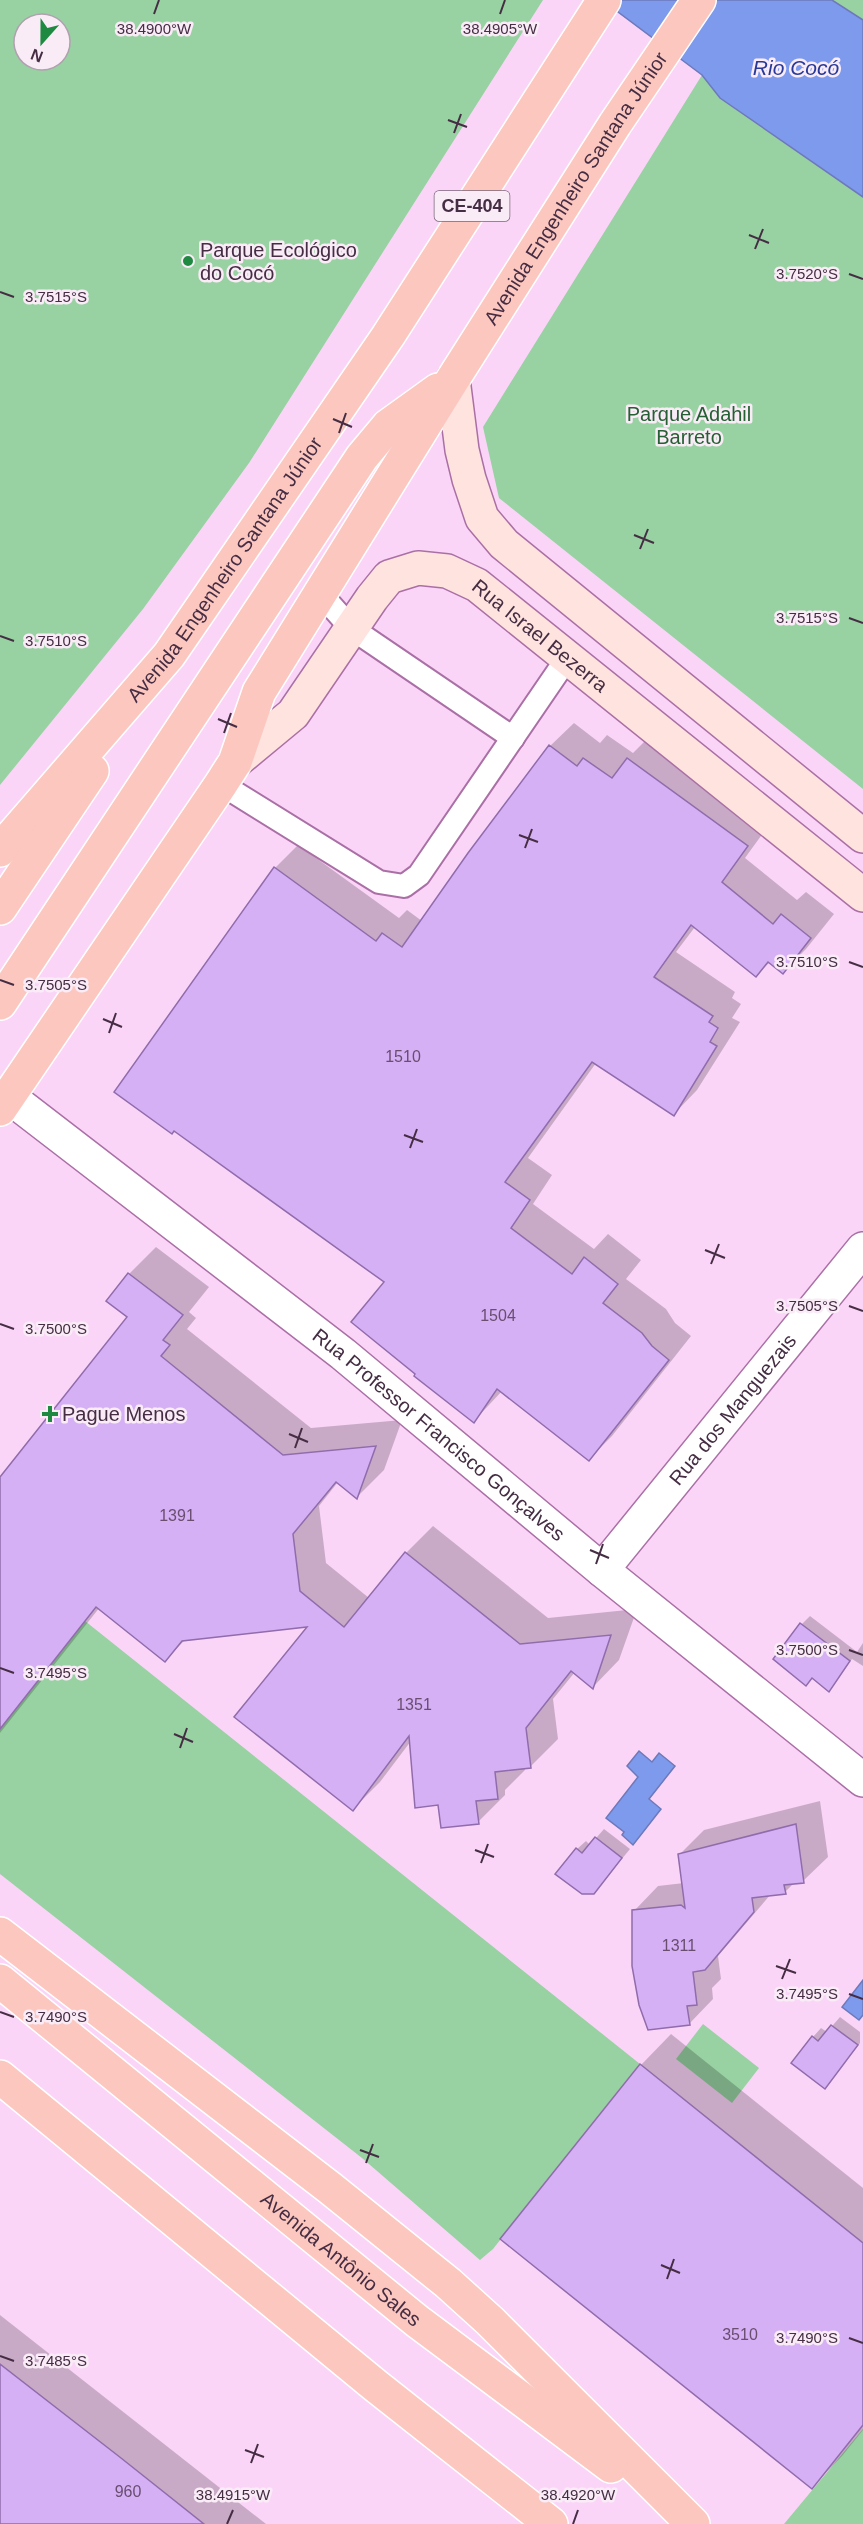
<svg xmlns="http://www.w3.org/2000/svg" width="863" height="2524" font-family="Arial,sans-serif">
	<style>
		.green { fill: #98d1a2; fill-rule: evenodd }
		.water { fill: #7e9aed; stroke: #6d79ba; stroke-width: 1.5 }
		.shadow { fill: #0003 }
		.building { fill: #d6b0f5; stroke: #906cac; stroke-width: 1.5 }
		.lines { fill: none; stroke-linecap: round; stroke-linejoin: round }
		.lane-casing { stroke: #aa70a6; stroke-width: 26 }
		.street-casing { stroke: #aa70a6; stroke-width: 36 }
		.secondary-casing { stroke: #aa70a6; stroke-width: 36 }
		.primary-casing { stroke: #fff; stroke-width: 36 }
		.lane { stroke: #fff; stroke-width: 22 }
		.street { stroke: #fff; stroke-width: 33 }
		.secondary { stroke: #fee3df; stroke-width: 33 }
		.primary { stroke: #fcc7bf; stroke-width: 33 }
		.ticks { fill: none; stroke: #452d43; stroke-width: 2 }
		.poi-dot { fill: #1e8a41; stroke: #f9ecf7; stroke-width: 2 }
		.labels { text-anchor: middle; stroke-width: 5; stroke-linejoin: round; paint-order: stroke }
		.number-label { font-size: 16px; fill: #694e70 }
		.shield { fill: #f9ecf7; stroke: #7b6679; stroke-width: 1.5 }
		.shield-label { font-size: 18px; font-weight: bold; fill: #452d43 }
		.street-label { font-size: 20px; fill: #452d43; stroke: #f9ecf7 }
		.poi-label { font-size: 20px; fill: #452d43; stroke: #f9ecf7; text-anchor: start }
		.park-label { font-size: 20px; fill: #256034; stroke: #f9ecf7 }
		.water-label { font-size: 21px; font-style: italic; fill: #273a9a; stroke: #f9ecf7 }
		.ticks-label { font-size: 15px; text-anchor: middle; fill: #452d43; stroke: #f9ecf7; stroke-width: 5; stroke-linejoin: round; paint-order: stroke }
	</style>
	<rect width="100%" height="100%" fill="#fbd5f8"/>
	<!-- green -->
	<g class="green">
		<path d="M0,0H543L249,463L143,609L0,785ZM24,24H60V60H24Z"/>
		<path d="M832,0H863V20Z"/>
		<path d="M702,75L720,98L863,197V789L499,498L483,427Z"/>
		<path d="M85,1621L640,2064L493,2249L480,2260L362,2158L0,1874V1729Z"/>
		<path d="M703,2024L759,2068L732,2103L676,2059Z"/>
		<path d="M863,2429V2524H784Z"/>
	</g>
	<!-- water -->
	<g class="water">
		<path d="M602,0H832L863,20V197L720,98L702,75Z"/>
		<path d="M639,1751L652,1762L659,1753L675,1766L649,1799L661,1809L633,1845L622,1835L624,1832L606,1818L638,1777L627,1766Z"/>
		<path d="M863,1980V2015L859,2020L842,2007Z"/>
	</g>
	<!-- shadow -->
	<g class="shadow">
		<path d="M574,723L600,743L607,735L633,753L651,735L771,822L745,858L797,900L806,892L834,914L806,949L783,972L770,962L756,975L695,927L676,952L735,992L732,998L741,1004L732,1018L740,1022L697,1090L674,1114L596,1063L528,1158L552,1175L533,1204L594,1249L608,1234L641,1260L626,1279L666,1309L675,1323L691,1336L612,1436L589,1459L502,1391L474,1421L386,1281L275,868L298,845L399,918L407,910L422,921L550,746Z"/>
		<path d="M156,1247L209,1287L189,1312L196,1318L187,1329L311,1428L402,1420L384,1470L357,1497L338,1482L319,1506L326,1563L369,1598L406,1553L433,1526L548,1618L637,1609L619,1660L593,1687L575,1672L553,1699L558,1739L531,1766L524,1767L525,1770L505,1790V1795L478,1822L439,1804L411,1741L380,1782L353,1809L311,1625L186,1639L165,1660L100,1607L0,1733V1479L129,1316V1274Z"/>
		<path d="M810,1616L857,1652L863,1643V1666L852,1659L829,1690L802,1624Z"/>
		<path d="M820,1801L828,1857L803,1881L795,1882L785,1892L771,1894L718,1956L721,1979L712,1988L713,1999L689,2024L634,1911L658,1886L684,1883L680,1854L704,1830Z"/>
		<path d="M604,1829L630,1849L594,1893L577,1849L586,1841L590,1845Z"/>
		<path d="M840,2017L860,2032V2043L825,2087L813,2037L821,2028L827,2032Z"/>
		<path d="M671,2034L863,2188V2430L842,2456L812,2487L641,2065Z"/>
		<path d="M0,2315L266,2524H0Z"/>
	</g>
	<!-- building -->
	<g class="building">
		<path d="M549,745L577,766L583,758L612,778L627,758L748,846L722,882L773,924L781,914L811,938L783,974L768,962L756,977L691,925L654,977L713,1016L709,1022L718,1028L710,1042L717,1046L674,1116L592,1062L505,1182L530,1200L511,1228L572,1274L584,1257L618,1284L603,1303L642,1333L652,1346L669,1360L589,1461L497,1389L474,1423L414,1376L415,1374L351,1322L384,1282L174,1131L172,1134L114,1092L274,867L376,941L382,933L402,947L468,853Z"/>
		<path d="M128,1273L183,1315L163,1340L170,1345L161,1356L283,1455L376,1446L357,1499L336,1482L293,1534L300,1591L344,1627L405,1552L520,1644L611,1635L593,1689L571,1671L526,1728L531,1768L495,1772L498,1799L476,1801L479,1824L441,1828L438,1805L415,1808L409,1736L353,1811L234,1717L307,1627L182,1641L165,1662L96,1607L0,1729V1477L127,1317L106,1301Z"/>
		<path d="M800,1623L850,1661L829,1692L812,1678L806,1686L773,1659Z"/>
		<path d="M796,1824L804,1883L784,1885L786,1894L752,1898L754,1912L705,1970L693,1972L697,2005L687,2006L690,2025L648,2030L639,2005L632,1966V1910L681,1905L685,1908L678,1854Z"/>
		<path d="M595,1837L622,1858L594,1894H582L555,1874L576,1848L582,1853Z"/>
		<path d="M831,2025L858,2045L825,2089L791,2063L812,2036L818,2041Z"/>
		<path d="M640,2064L863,2243V2425L812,2489L500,2239Z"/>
		<path d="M0,2364L121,2458L204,2524H0Z"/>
	</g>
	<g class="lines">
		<!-- lane casing -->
		<g class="lane-casing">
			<g id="lane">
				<path d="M320,593L351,628L513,738"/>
				<path d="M221,784L379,882L404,886L419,875L568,657"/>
			</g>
		</g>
		<!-- street casing -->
		<g class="street-casing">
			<g id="street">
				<path id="s1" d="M8,1096L343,1354L602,1570L863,1780"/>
				<path id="s2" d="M602,1570L863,1249"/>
			</g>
		</g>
		<!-- secondary casing -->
		<g class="secondary-casing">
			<g id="secondary">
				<path d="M453,379L462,450L469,479L482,518L504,544L863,836"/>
				<path id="s3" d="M235,762L293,714L372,598L389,577L418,568L447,571L477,585L863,895"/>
			</g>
		</g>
		<!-- primary casing -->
		<g class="primary-casing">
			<g id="primary">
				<path id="s4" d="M0,850L169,655L388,336L604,0"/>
				<path d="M0,908L92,771"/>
				<path d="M0,1003L362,457L388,426L438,390"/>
				<path id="s5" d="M0,1109L221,784L235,762L259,692L453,379L615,124L699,0"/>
				<path d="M0,1934L330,2188L448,2283L490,2321L693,2524"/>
				<path id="s6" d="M0,1981L417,2321L611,2466"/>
				<path d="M0,2077L376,2386L551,2524"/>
			</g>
		</g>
		<!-- lane -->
		<use href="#lane" class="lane"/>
		<!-- street -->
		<use href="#street" class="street"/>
		<!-- secondary -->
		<use href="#secondary" class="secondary"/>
		<!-- primary -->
		<use href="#primary" class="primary"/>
	</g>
	<!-- ticks -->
	<path class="ticks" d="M154,14L159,0M500,14L505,0M448,120L467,127M454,133L461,114M749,235L769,243M755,249L763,229M849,274L863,279M0,292L14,297M333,419L352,427M339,433L346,413M634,535L654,543M640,549L648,529M849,618L863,623M0,636L14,641M218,719L237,727M224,733L231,713M519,835L538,842M525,848L532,829M849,962L863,967M0,980L14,985M103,1019L122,1027M109,1033L116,1013M404,1135L423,1142M410,1148L417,1129M705,1250L725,1258M711,1264L719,1244M849,1306L863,1311M0,1324L14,1329M289,1434L308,1442M295,1448L302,1428M590,1550L609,1558M596,1564L603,1544M849,1650L863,1655M0,1668L14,1673M174,1734L193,1742M180,1748L187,1728M475,1850L494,1857M481,1863L488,1844M776,1966L796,1973M782,1979L790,1959M849,1994L863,1999M0,2012L14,2017M360,2150L379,2157M366,2163L373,2144M661,2265L680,2273M667,2279L674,2259M849,2338L863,2343M0,2356L14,2361M245,2450L264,2457M251,2463L258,2444M227,2524L233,2510M573,2524L578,2510"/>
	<!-- markers -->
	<g class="poi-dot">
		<circle cx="188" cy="261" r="6"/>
		<path d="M47 1405h6v6h6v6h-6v6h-6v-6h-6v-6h6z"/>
	</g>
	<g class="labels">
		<!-- number labels -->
		<g class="number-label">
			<text x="403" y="1062">1510</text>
			<text x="498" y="1321">1504</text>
			<text x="177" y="1521">1391</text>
			<text x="414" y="1710">1351</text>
			<text x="679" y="1951">1311</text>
			<text x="740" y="2340">3510</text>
			<text x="128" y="2497">960</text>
		</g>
		<!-- shield labels -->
		<rect class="shield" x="434.5" y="191" width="75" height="30" rx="4.5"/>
		<g class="shield-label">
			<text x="472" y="212">CE-404</text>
		</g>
		<!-- street labels -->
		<g class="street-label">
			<text dy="7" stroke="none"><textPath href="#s5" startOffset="1088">Avenida Engenheiro Santana Júnior</textPath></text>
			<text dy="7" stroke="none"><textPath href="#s4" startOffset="360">Avenida Engenheiro Santana Júnior</textPath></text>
			<text dy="7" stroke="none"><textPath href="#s3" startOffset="416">Rua Israel Bezerra</textPath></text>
			<text dy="7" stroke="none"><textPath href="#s2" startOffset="207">Rua dos Manguezais</textPath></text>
			<text dy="7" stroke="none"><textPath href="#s1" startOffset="548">Rua Professor Francisco Gonçalves</textPath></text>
			<text dy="7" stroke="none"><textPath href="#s6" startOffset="440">Avenida Antônio Sales</textPath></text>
		</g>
		<!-- poi labels -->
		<g class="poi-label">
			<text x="200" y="257">Parque Ecológico<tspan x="200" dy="23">do Cocó</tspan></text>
			<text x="62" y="1421">Pague Menos</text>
		</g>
		<!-- park labels -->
		<g class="park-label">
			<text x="689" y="421">Parque Adahil<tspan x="689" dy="23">Barreto</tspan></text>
		</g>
		<!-- water labels -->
		<g class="water-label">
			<text x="796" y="75">Rio Cocó</text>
		</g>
	</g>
	<g class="ticks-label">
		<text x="500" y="34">38.4905°W</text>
		<text x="154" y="34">38.4900°W</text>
		<text x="807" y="279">3.7520°S</text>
		<text x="56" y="302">3.7515°S</text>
		<text x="807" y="623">3.7515°S</text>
		<text x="56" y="646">3.7510°S</text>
		<text x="807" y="967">3.7510°S</text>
		<text x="56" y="990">3.7505°S</text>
		<text x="807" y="1311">3.7505°S</text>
		<text x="56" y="1334">3.7500°S</text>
		<text x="807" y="1655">3.7500°S</text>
		<text x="56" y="1678">3.7495°S</text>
		<text x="807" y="1999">3.7495°S</text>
		<text x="56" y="2022">3.7490°S</text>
		<text x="807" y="2343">3.7490°S</text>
		<text x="56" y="2366">3.7485°S</text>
		<text x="233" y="2500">38.4915°W</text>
		<text x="578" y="2500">38.4920°W</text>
	</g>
	<!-- north arrow -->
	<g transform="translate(42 42) rotate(201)"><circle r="28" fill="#f9ecf7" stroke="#b1a0af" stroke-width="1.5"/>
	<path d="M0-4.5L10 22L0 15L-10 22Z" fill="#1e8a41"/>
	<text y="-9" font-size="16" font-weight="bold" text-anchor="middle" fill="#452d43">N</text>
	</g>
</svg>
